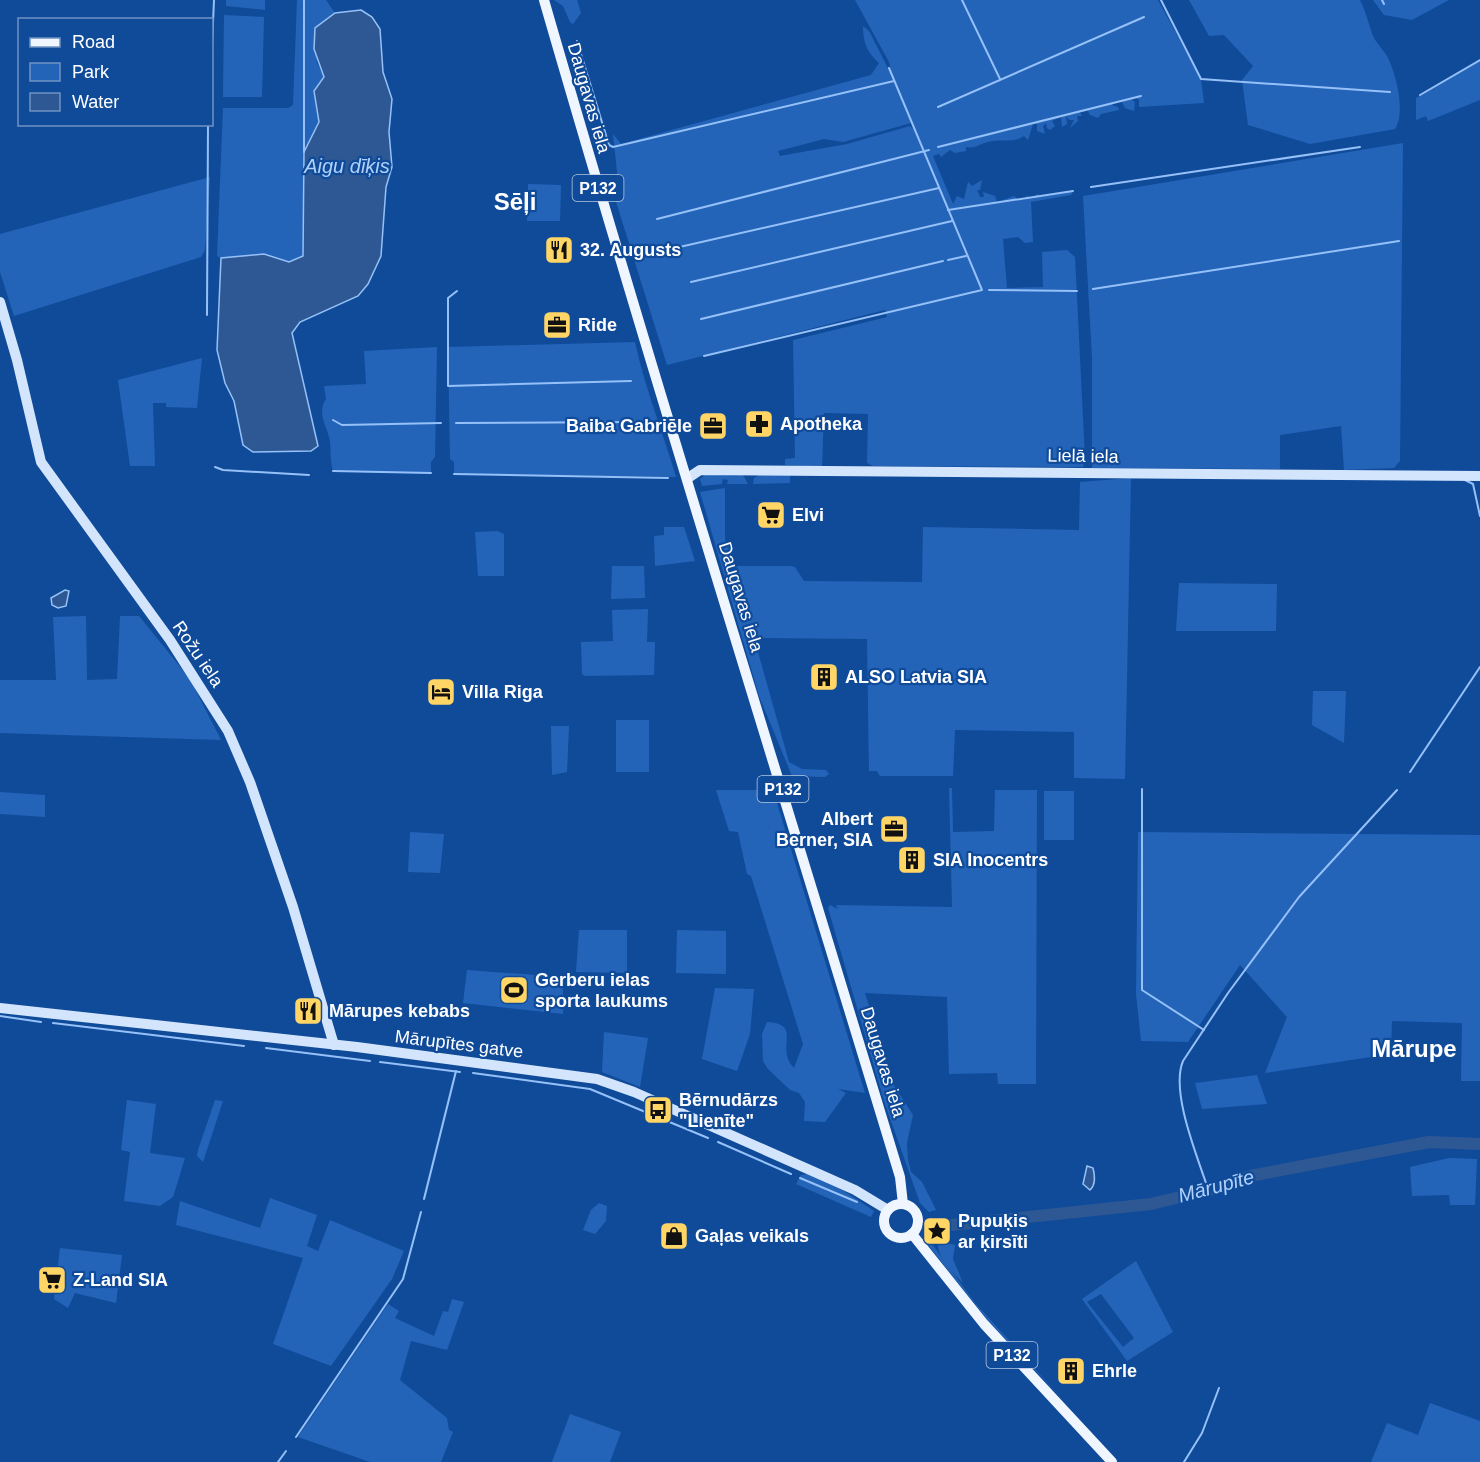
<svg xmlns="http://www.w3.org/2000/svg" width="1480" height="1462" font-family="Arial,sans-serif">
	<style>
		.green { fill: #2364b9; fill-rule: evenodd }
		.water { fill: #2e5893; stroke: #95c1f8; stroke-width: 1.5 }
		.lines { fill: none; stroke-linecap: round; stroke-linejoin: round }
		.stream { stroke: #95c1f8; stroke-width: 2 }
		.river { stroke: #2e5893; stroke-width: 12 }
		.secondary { stroke: #d3e5fd; stroke-width: 10 }
		.primary { stroke: #f0f6ff; stroke-width: 10 }
		.labels { text-anchor: middle; stroke-width: 4.5; stroke-linejoin: round; paint-order: stroke }
		.shield { fill: #104b9a; stroke: #b7c9e1; stroke-width: 1.5 }
		.shield-label { font-size: 16px; font-weight: bold; fill: #fff }
		.street-label { font-size: 18px; fill: #fff; stroke: #104b9a }
		.poi-label { font-size: 18px; font-weight: bold; fill: #fff; stroke: #104b9a; text-anchor: start }
		.water-label { font-size: 20px; font-style: italic; fill: #afd1fb; stroke: #104b9a }
		.district-label { font-size: 24px; font-weight: bold; fill: #fff; stroke: #104b9a }
	</style>
	<rect width="100%" height="100%" fill="#104b9a"/>
	<!-- green -->
	<g class="green">
		<path d="M226,0H265V10L226,6Z"/>
		<path d="M297,0H326L335,13L315,28L317,63L324,77L314,92L319,123L304,152L303,256L289,262L264,254L221,258L217,256L223,108H288L293,105Z"/>
		<path d="M554,0H577L581,13L573,24L570,22L563,6Z"/>
		<path d="M855,0H1158L1201,79L1204,103L1139,107V100L1136,98L1132,100L1135,102L1134,111L1125,108L1122,102H1116L1112,105L1118,107L1119,110L1101,114L1098,118L1090,115L1088,111L1080,112L1082,116H1077L1078,121L1070,128L1074,120H1069L1066,116L1067,124L1062,127L1061,117L1052,121L1055,126L1050,130L1047,128L1046,123L1043,126L1045,134L1037,131V124H1033L1028,140L1024,136C1013,144 1001,138 988,142C979,144 975,149 966,147V151L955,153L950,150L941,157L939,154L933,156L953,204L957,196L964,199L968,182L972,186L982,180L980,190H977L980,197H984L983,192L995,196L997,202L1014,196L1018,200L1026,199L1027,195L1030,198L1038,194L1040,197L1073,191L1071,195L1031,202L1033,242L1025,243L1018,237L1003,239L1007,288L1043,287L1042,252L1067,250L1075,257L1085,459L1083,467L873,466L867,463L868,414L824,413L822,467L785,465V459L795,458L793,340L887,317L885,310L667,365L613,192L619,191L613,134L621,144L871,75L879,63C867,52 863,43 863,26L869,31L892,76L889,62ZM911,123L913,129L910,126L847,144L780,156L778,151L824,139L843,142Z"/>
		<path d="M1189,0H1360C1366,12 1369,25 1373,36C1376,43 1383,49 1387,56C1396,73 1406,112 1395,129L1310,144L1248,125L1242,80L1253,66L1224,35L1209,36Z"/>
		<path d="M1373,0H1449L1412,20L1384,15Z"/>
		<path d="M224,15L264,17L262,97H223Z"/>
		<path d="M1480,60V100L1428,121L1426,116L1416,120V98Z"/>
		<path d="M1403,143L1400,461L1394,468L1344,470L1341,426L1280,435V469L1092,468V358L1083,196Z"/>
		<path d="M210,177L205,250L201,257L14,316L0,272V234Z"/>
		<path d="M528,184L561,185L560,221H527Z"/>
		<path d="M635,342C645,389 663,432 676,477L454,474V462L450,459L448,347Z"/>
		<path d="M437,347L435,457L431,462V473L333,471C330,461 331,452 330,442C328,427 316,414 326,399L324,386L366,384L364,351Z"/>
		<path d="M202,358L197,408L166,407V403H153L155,466H130L118,380Z"/>
		<path d="M705,475H743L748,484H727L728,480L723,479L722,484L702,486L700,479Z"/>
		<path d="M759,475H790V483L753,484L754,478Z"/>
		<path d="M1131,478L1125,779L1074,778V732L955,730L953,776H880L877,771H869L867,639L754,638L789,762L802,769L826,770L829,774L825,777L792,776L759,696L700,492L725,488V541L729,545V566H790L795,567L804,581L922,582L923,527L1079,530L1080,482Z"/>
		<path d="M664,527H684L695,561L655,566L654,536L664,535Z"/>
		<path d="M497,531L504,534V576H478L475,532Z"/>
		<path d="M612,566H644L645,598L611,599Z"/>
		<path d="M1179,583L1277,584L1276,631H1176Z"/>
		<path d="M648,609L647,642H655L654,675L585,676L582,674L581,642L613,641L612,610Z"/>
		<path d="M86,616L87,680L117,679L120,616H139L190,679L221,740L0,733V680H56L53,617Z"/>
		<path d="M1313,691H1346L1344,743L1312,725Z"/>
		<rect x="616" y="720" width="33" height="52"/>
		<path d="M551,726H569L567,772L552,775Z"/>
		<path d="M949,788H952L953,832L994,831L995,790H1037L1036,1084H998L997,1073L949,1074L947,997L865,993L893,1084L913,1115L907,1143L908,1160L911,1172L922,1182L936,1210L929,1212L920,1203L885,1104L828,908L830,905L838,909L836,905L952,907Z"/>
		<path d="M716,790H773L865,1093L838,1089L846,1093L825,1122L804,1121L805,1102L799,1093L790,1090L768,1069L763,1061L762,1034L767,1022C804,1024 774,1048 794,1068L803,1044L751,876L747,874L738,832L729,831Z"/>
		<rect x="1044" y="791" width="30" height="49"/>
		<path d="M0,792L45,795V817L0,814Z"/>
		<path d="M410,832L444,834L440,873L408,872Z"/>
		<path d="M1138,832L1480,835V1081H1461L1462,1023L1392,1021L1391,1054L1265,1073L1287,1017L1240,965L1188,1042L1141,1041L1136,994Z"/>
		<path d="M579,930H627V973L576,972Z"/>
		<path d="M677,930L726,931V974L676,973Z"/>
		<path d="M467,970L563,977V1014L463,1003Z"/>
		<path d="M715,988L754,989L750,1034L737,1071L702,1059Z"/>
		<path d="M604,1032L648,1038L640,1087L602,1072Z"/>
		<path d="M1257,1075L1267,1104L1202,1109L1195,1083Z"/>
		<path d="M127,1100L156,1104L150,1153L185,1158L173,1197L160,1206L124,1201L130,1152L121,1150Z"/>
		<path d="M215,1100L223,1101L203,1162L197,1156L198,1150Z"/>
		<path d="M1449,1158L1477,1159L1475,1205H1450L1449,1195L1412,1196L1410,1167Z"/>
		<path d="M807,1174L841,1189L874,1211L871,1217L796,1184L801,1175Z"/>
		<path d="M270,1198L317,1215L307,1246L318,1251L330,1220L404,1251L392,1279L331,1366L273,1344L303,1258L176,1225L180,1201L260,1228Z"/>
		<path d="M599,1203L607,1206L606,1221L595,1234L583,1230L591,1210Z"/>
		<path d="M941,1235L943,1242L955,1245L953,1259L963,1283C952,1272 930,1251 941,1235Z"/>
		<path d="M924,1240H929L975,1303L1065,1402L987,1319Z"/>
		<path d="M60,1248L122,1255L116,1303L75,1293L68,1308L54,1299Z"/>
		<path d="M1136,1261L1173,1332L1127,1361L1082,1299ZM1101,1294L1134,1338L1123,1347L1087,1302Z"/>
		<path d="M452,1299L464,1302L447,1350L411,1341L400,1380L447,1418L449,1430L453,1432L441,1462H370L298,1437L388,1304L399,1311L395,1318L434,1336L443,1311L448,1312Z"/>
		<path d="M1430,1403L1480,1421V1462H1371L1387,1423L1418,1435Z"/>
		<path d="M570,1414L621,1432L610,1462H552Z"/>
	</g>
	<!-- water -->
	<g class="water">
		<path d="M361,10L372,17L380,29L383,72L392,99L389,132L392,167L386,187L381,256L368,284L358,296L300,322L292,333L318,446L311,451L253,452L243,445L234,401L225,383L217,350L221,258L264,254L289,262L303,256L304,152L319,122L314,91L324,77L314,49L315,28L335,13Z"/>
		<path d="M65,590L69,591L66,606L58,608L52,605L51,598Z"/>
		<path d="M1087,1166L1093,1168C1095,1176 1096,1185 1090,1190L1083,1184Z"/>
	</g>
	<g class="lines">
		<!-- stream -->
		<g class="stream">
			<path d="M962,0L1000,79"/>
			<path d="M1161,0L1201,79L1390,92"/>
			<path d="M1382,0L1384,4"/>
			<path d="M577,41L609,145L613,147L894,81"/>
			<path d="M212,46L214,0"/>
			<path d="M1420,95L1480,60"/>
			<path d="M938,107L1144,17"/>
			<path d="M938,147L1141,96"/>
			<path d="M304,152V0"/>
			<path d="M1091,187L1360,147"/>
			<path d="M948,210L1073,191"/>
			<path d="M657,219L929,150"/>
			<path d="M662,251L939,188"/>
			<path d="M948,260L966,256"/>
			<path d="M691,282L952,221"/>
			<path d="M1093,289L1399,241"/>
			<path d="M989,290L1077,291"/>
			<path d="M457,291L448,298V386L631,381"/>
			<path d="M207,315L208,124"/>
			<path d="M701,319L943,261"/>
			<path d="M704,356L982,290L889,68"/>
			<path d="M333,420L342,425L441,423"/>
			<path d="M456,423L641,422"/>
			<path d="M215,467L223,470L309,475"/>
			<path d="M333,471L431,473"/>
			<path d="M454,474L668,478"/>
			<path d="M1465,480L1473,484L1480,516"/>
			<path d="M1410,772L1480,667"/>
			<path d="M1142,789V990L1204,1030"/>
			<path d="M0,1016L41,1022"/>
			<path d="M53,1023L244,1046"/>
			<path d="M266,1048L370,1061"/>
			<path d="M380,1062L460,1072"/>
			<path d="M473,1073L590,1089L708,1138"/>
			<path d="M718,1142L791,1174"/>
			<path d="M800,1178L857,1202"/>
			<path d="M1208,1189C1198,1158 1170,1092 1183,1061L1228,993L1299,897L1397,790"/>
			<path d="M424,1199L456,1071"/>
			<path d="M296,1437L403,1279L421,1212"/>
			<path d="M278,1462L286,1451"/>
			<path d="M1184,1462L1202,1433L1219,1388"/>
		</g>
		<!-- river -->
		<path class="river" d="M951,1225L1151,1204L1218,1188L1250,1176L1429,1142L1480,1144"/>
		<!-- secondary -->
		<g class="secondary">
			<path d="M0,302L17,360L41,462L170,640L228,731L250,782L293,907L334,1045"/>
			<path d="M688,478L700,470L1480,476"/>
			<path d="M0,1008L357,1047L597,1079L634,1092L855,1190L888,1210"/>
		</g>
		<!-- primary -->
		<g class="primary">
			<path d="M544,0C658,394 781,785 900,1177L903,1204"/>
			<circle cx="901" cy="1221" r="17"/>
			<path d="M912,1234L984,1324L1112,1462"/>
		</g>
	</g>
	<!-- icons -->
	<defs>
		<g id="restaurant-square" transform="scale(1.5)"><rect x="-9" y="-9" width="18" height="18" rx="4" fill="#ffd566" stroke="#104b9a"/><path d="M-5-6h1v4h1v-4h1v4h1v-4h1v5L-1.5 .5V6h-2V.5L-5-1ZM5-6V6H3V1.5H1.5Q1.5-4 5-6Z" fill="#111"/></g>
		<g id="office-square" transform="scale(1.5)"><rect x="-9" y="-9" width="18" height="18" rx="4" fill="#ffd566" stroke="#104b9a"/><path d="M-6-3h4V-5.5h4V-3h4V5H-6ZM-1-4.5V-3h2v-1.5ZM-6 0V1H6V0Z" fill="#111"/></g>
		<g id="pharmacy-square" transform="scale(1.5)"><rect x="-9" y="-9" width="18" height="18" rx="4" fill="#ffd566" stroke="#104b9a"/><path d="M-2-6h4v4h4v4h-4v4h-4v-4h-4v-4h4Z" fill="#111"/></g>
		<g id="supermarket-square" transform="scale(1.5)"><rect x="-9" y="-9" width="18" height="18" rx="4" fill="#ffd566" stroke="#104b9a"/><path d="M-6-5.5h2.5l.6 2H6L4.5 2H-2.5L-4.4-4H-6ZM-1.5 3.2a1.3 1.3 0 1 0 .1 0ZM3 3.2a1.3 1.3 0 1 0 .1 0Z" fill="#111"/></g>
		<g id="building-square" transform="scale(1.5)"><rect x="-9" y="-9" width="18" height="18" rx="4" fill="#ffd566" stroke="#104b9a"/><path d="M-4-6H4V6H1V3H-1V6H-4ZM-2.5-4.3h1.7v1.8h-1.7ZM.8-4.3h1.7v1.8H.8ZM-2.5-1h1.7V.8h-1.7ZM.8-1h1.7V.8H.8Z" fill="#111"/></g>
		<g id="hotel-square" transform="scale(1.5)"><rect x="-9" y="-9" width="18" height="18" rx="4" fill="#ffd566" stroke="#104b9a"/><path d="M-6-4.5h1.5V1H6V5H4.5V3h-9V5H-6ZM-4 0a1.8 1.8 0 1 1 3.6 0ZM.5 0V-2.5h3Q6-2.5 6 0Z" fill="#111"/></g>
		<g id="stadium-square" transform="scale(1.5)"><rect x="-9" y="-9" width="18" height="18" rx="4" fill="#ffd566" stroke="#104b9a"/><path d="M0-5a6.5 5 0 1 0 0 10a6.5 5 0 1 0 0-10ZM-3.5-1.8h7v3.6h-7Z" fill="#111"/></g>
		<g id="bus-square" transform="scale(1.5)"><rect x="-9" y="-9" width="18" height="18" rx="4" fill="#ffd566" stroke="#104b9a"/><path d="M-5-6H5V4H4V6H2V4H-2V6H-4V4H-5ZM-3.5-4V0h7V-4ZM-3.5 1.2v1.5H-2V1.2ZM2 1.2v1.5H3.5V1.2Z" fill="#111"/></g>
		<g id="sight-square" transform="scale(1.5)"><rect x="-9" y="-9" width="18" height="18" rx="4" fill="#ffd566" stroke="#104b9a"/><path d="M0-6L1.8-2.2L6-1.7L2.9 1.2L3.7 5.4L0 3.3L-3.7 5.4L-2.9 1.2L-6-1.7L-1.8-2.2Z" fill="#111"/></g>
		<g id="shop-square" transform="scale(1.5)"><rect x="-9" y="-9" width="18" height="18" rx="4" fill="#ffd566" stroke="#104b9a"/><path d="M-5-2.5h2.3a2.7 3.5 0 0 1 5.4 0H5L5.5 6h-11ZM-1.5-2.5h3a1.5 2.3 0 0 0-3 0Z" fill="#111"/></g>
	</defs>
	<g fill-rule="evenodd">
		<use href="#restaurant-square" x="559" y="250"/>
		<use href="#office-square" x="557" y="325"/>
		<use href="#pharmacy-square" x="759" y="424"/>
		<use href="#office-square" x="713" y="426"/>
		<use href="#supermarket-square" x="771" y="515"/>
		<use href="#building-square" x="824" y="677"/>
		<use href="#hotel-square" x="441" y="692"/>
		<use href="#office-square" x="894" y="829"/>
		<use href="#building-square" x="912" y="860"/>
		<use href="#stadium-square" x="514" y="990"/>
		<use href="#restaurant-square" x="308" y="1011"/>
		<use href="#bus-square" x="658" y="1110"/>
		<use href="#sight-square" x="937" y="1231"/>
		<use href="#shop-square" x="674" y="1236"/>
		<use href="#supermarket-square" x="52" y="1280"/>
		<use href="#building-square" x="1071" y="1371"/>
	</g>
	<g class="labels">
		<!-- shield labels -->
		<g class="shield">
			<rect x="572.5" y="175" width="51" height="26" rx="4.5"/>
			<rect x="757.5" y="776" width="51" height="26" rx="4.5"/>
			<rect x="986.5" y="1342" width="51" height="26" rx="4.5"/>
		</g>
		<g class="shield-label">
			<text x="598" y="194">P132</text>
			<text x="783" y="795">P132</text>
			<text x="1012" y="1361">P132</text>
		</g>
		<!-- street labels -->
		<g class="street-label">
			<text transform="translate(589 98) rotate(74)" y="6">Daugavas iela</text>
			<text transform="translate(1083 456) rotate(1)" y="6">Lielā iela</text>
			<text transform="translate(741 597) rotate(73)" y="6">Daugavas iela</text>
			<text transform="translate(198 654) rotate(56)" y="6">Rožu iela</text>
			<text transform="translate(459 1044) rotate(7)" y="6">Mārupītes gatve</text>
			<text transform="translate(883 1062) rotate(73)" y="6">Daugavas iela</text>
		</g>
		<!-- poi labels -->
		<g class="poi-label">
			<text x="580" y="256">32. Augusts</text>
			<text x="578" y="331">Ride</text>
			<text x="780" y="430">Apotheka</text>
			<text x="692" y="432" text-anchor="end">Baiba Gabriēle</text>
			<text x="792" y="521">Elvi</text>
			<text x="845" y="683">ALSO Latvia SIA</text>
			<text x="462" y="698">Villa Riga</text>
			<text x="873" y="825" text-anchor="end">Albert<tspan x="873" dy="21">Berner, SIA</tspan></text>
			<text x="933" y="866">SIA Inocentrs</text>
			<text x="535" y="986">Gerberu ielas<tspan x="535" dy="21">sporta laukums</tspan></text>
			<text x="329" y="1017">Mārupes kebabs</text>
			<text x="679" y="1106">Bērnudārzs<tspan x="679" dy="21">"Lienīte"</tspan></text>
			<text x="958" y="1227">Pupuķis<tspan x="958" dy="21">ar ķirsīti</tspan></text>
			<text x="695" y="1242">Gaļas veikals</text>
			<text x="73" y="1286">Z-Land SIA</text>
			<text x="1092" y="1377">Ehrle</text>
		</g>
		<!-- water labels -->
		<g class="water-label">
			<text x="347" y="173">Aigu dīķis</text>
			<text transform="translate(1216 1186) rotate(-15)" y="7">Mārupīte</text>
		</g>
		<!-- district labels -->
		<g class="district-label">
			<text x="515" y="210">Sēļi</text>
			<text x="1414" y="1057">Mārupe</text>
		</g>
	</g>
	<!-- legend -->
	<rect x="18" y="18" width="195" height="108" fill="#104b9a" stroke="#7093c2" stroke-width="1.5"/>
	<rect x="30" y="38" width="30" height="9" fill="#f0f6ff" stroke="#7093c2" stroke-width="1.5"/>
	<text x="72" y="48" font-size="18" fill="#ffffff">Road</text>
	<rect x="30" y="63" width="30" height="18" fill="#2364b9" stroke="#7093c2" stroke-width="1.5"/>
	<text x="72" y="78" font-size="18" fill="#ffffff">Park</text>
	<rect x="30" y="93" width="30" height="18" fill="#2e5893" stroke="#7093c2" stroke-width="1.5"/>
	<text x="72" y="108" font-size="18" fill="#ffffff">Water</text>
</svg>
